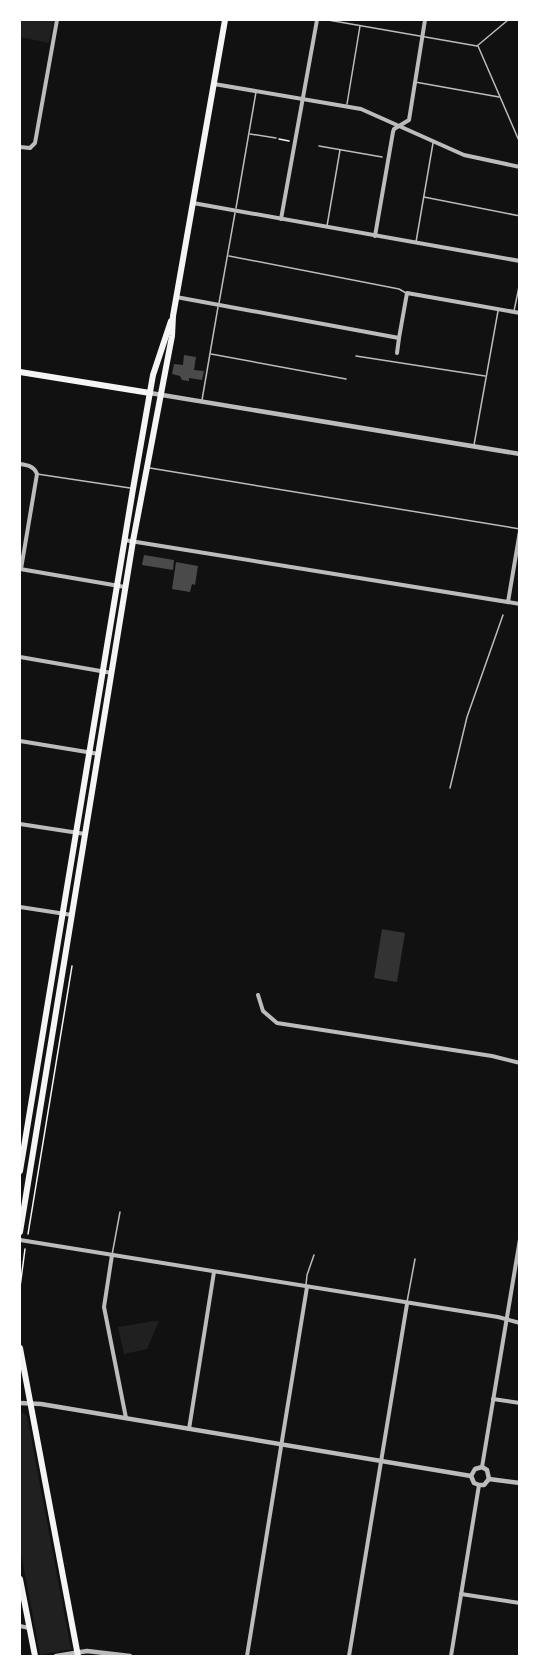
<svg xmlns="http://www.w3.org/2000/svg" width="539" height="1676" font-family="'Noto Serif',serif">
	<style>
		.green { fill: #202020 }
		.water { fill: #333 }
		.building { fill: #4a4a4a }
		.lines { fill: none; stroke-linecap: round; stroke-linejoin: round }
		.path { stroke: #f5f5f5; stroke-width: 1.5 }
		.service { stroke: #bcbcbc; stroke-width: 1.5 }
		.minor { stroke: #bcbcbc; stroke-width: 4 }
		.tertiary { stroke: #bcbcbc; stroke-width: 4.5 }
		.primary { stroke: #f5f5f5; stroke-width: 6 }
	</style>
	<rect width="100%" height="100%" fill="#111"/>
	<!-- green -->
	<g class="green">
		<path d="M20,20H54L49,43L20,37Z"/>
		<path d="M154,1321H159L147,1349L124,1354L118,1327Z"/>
		<path d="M20,1411L27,1416L71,1649L40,1655L20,1547Z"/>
	</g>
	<!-- water -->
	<path class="water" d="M382,929L405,933L397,982L374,978Z"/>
	<!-- building -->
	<g class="building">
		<path d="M184,355L196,357L194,370L204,371L202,380L189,378V381L182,380L180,376L172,374L174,364L183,365Z"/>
		<path d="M144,555L174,560L173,570L142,565Z"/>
		<path d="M176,562L198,566L195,585L192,584L190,592L172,589Z"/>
	</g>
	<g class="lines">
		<!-- path -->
		<g class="path">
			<path d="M279,139L289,141"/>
			<path d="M28,1234L72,966"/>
			<path d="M20,1287L25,1249"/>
		</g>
		<!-- service -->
		<g class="service">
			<path d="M328,20L477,46L508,20"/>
			<path d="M478,46L520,143"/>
			<path d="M415,82L499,97"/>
			<path d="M347,104L360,26"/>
			<path d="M250,134L276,138"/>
			<path d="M319,146L382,157"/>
			<path d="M424,197L520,216"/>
			<path d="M236,208L256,92"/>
			<path d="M327,226L340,150"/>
			<path d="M416,242L433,143"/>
			<path d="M229,256L399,289L406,293"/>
			<path d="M219,303L235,213"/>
			<path d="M514,311L520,282"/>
			<path d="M211,354L346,379"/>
			<path d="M356,356L485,376"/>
			<path d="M202,400L218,307"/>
			<path d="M474,445L498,311"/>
			<path d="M150,468L520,529"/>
			<path d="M37,474L130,488"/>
			<path d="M450,788L467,717L503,615"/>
			<path d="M112,1255L120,1212"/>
			<path d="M306,1285L307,1275L314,1255"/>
			<path d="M407,1302L415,1259"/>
		</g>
		<!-- minor -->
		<g class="minor">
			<path d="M214,84L361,109L464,155L520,167"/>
			<path d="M20,147L30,148L35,143L57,20"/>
			<path d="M193,203L520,261"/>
			<path d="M281,219L317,20"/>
			<path d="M375,236L393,132L394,129L409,120L425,20"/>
			<path d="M176,297L399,338L407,293L520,313"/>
			<path d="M397,353L399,338"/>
			<path d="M20,464C27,465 34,466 37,474L21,569"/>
			<path d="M124,540L520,604"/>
			<path d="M20,569L125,587"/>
			<path d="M508,602L520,531"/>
			<path d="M20,657L112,673"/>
			<path d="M20,741L99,754"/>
			<path d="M20,824L85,834"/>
			<path d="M20,907L72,915"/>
			<path d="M258,995L263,1011L277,1023L492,1056L520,1063"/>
			<path d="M20,1240L498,1317L520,1323"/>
			<path d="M112,1255L104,1307L126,1418"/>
			<path d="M493,1399L520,1403"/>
			<path d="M189,1429L214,1272"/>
			<path d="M482,1467L520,1239"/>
			<path d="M461,1594L520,1603"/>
			<path d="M20,1626L29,1628"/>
			<path d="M247,1656L307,1287"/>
			<path d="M349,1656L407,1304"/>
			<path d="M451,1656L479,1485"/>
		</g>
		<!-- tertiary -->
		<g class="tertiary">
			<path d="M150,393L520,454"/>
			<path d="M20,1403L41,1404L471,1476"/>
			<path d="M471,1476L475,1469L482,1467L487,1470L489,1479"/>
			<path d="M471,1476L474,1483L479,1485H484L489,1479"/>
			<path d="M489,1479L520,1483"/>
			<path d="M56,1656L87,1651L130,1656"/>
		</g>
		<!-- primary -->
		<g class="primary">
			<path d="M20,372L150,393"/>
			<path d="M20,1171L133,489L153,375L171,321"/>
			<path d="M20,1232L133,541L172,336L173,316L225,20"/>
			<path d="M20,1348L78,1656"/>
			<path d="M20,1579L35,1656"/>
		</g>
	</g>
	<!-- border -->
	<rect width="539" height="1676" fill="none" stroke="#ffffff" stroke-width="42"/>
</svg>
